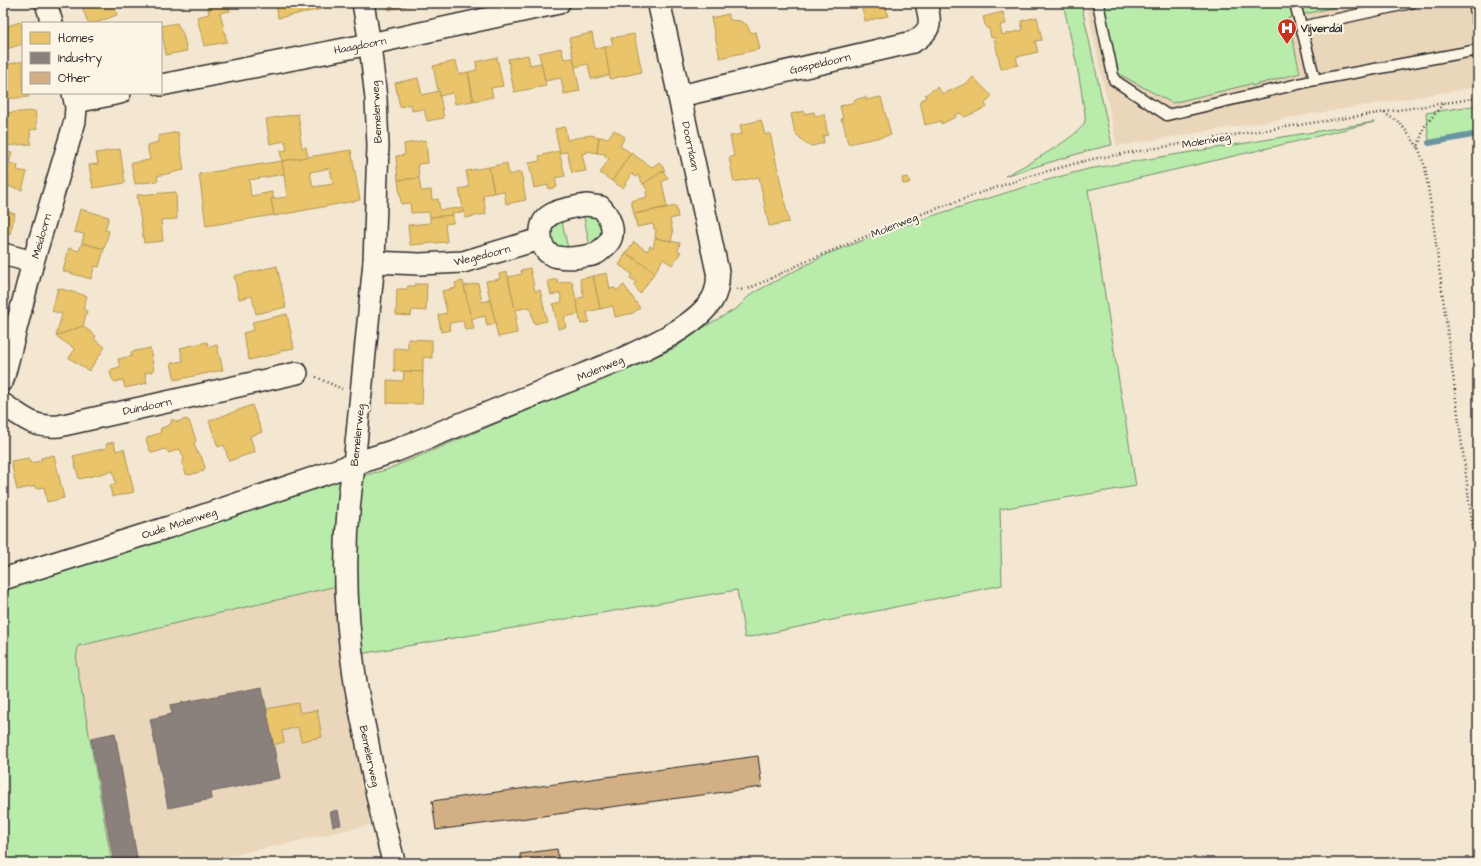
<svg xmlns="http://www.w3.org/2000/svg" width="1481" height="866" font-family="'Architects Daughter',sans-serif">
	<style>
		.built { fill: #ead6bb }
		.green { fill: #b9ebab; stroke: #728b6b }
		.homes { fill: #e9c46a; stroke: #b09657; fill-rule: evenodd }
		.industry { fill: #8a817c; stroke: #6e6764 }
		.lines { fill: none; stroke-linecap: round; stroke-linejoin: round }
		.stream { stroke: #67959f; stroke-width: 6 }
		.building { fill: #d3af85; stroke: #2b2b2b }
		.service-casing { stroke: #2b2b2b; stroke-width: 13 }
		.minor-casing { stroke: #2b2b2b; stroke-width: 24 }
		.tertiary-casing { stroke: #2b2b2b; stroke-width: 25 }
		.path { stroke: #2b2b2b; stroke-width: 2.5; stroke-dasharray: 1 3; stroke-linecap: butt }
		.service { stroke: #fcf5e5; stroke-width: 10 }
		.minor { stroke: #fcf5e5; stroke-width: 21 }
		.tertiary { stroke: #fcf5e5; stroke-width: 22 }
		.labels { text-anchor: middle; stroke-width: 4; stroke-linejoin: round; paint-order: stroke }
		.poi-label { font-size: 11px; font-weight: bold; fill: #2b2b2b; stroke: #fcf5e5; text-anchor: start }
		.street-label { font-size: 11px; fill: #2b2b2b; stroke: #fcf5e5 }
	</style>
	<rect width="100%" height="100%" fill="#f4e7d2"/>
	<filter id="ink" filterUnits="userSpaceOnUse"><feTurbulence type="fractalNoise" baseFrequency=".025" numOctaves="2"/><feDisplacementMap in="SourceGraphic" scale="8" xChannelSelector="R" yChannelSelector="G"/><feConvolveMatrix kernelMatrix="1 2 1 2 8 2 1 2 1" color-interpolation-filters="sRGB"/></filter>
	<g filter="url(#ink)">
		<!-- built -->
		<g class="built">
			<path d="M1086,3H1478V87L1117,146Z"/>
			<path d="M338,586L342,657L370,825L198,863H112L76,661L78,646Z"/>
		</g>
		<!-- green -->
		<g class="green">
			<path d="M1063,3H1081L1112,145L1090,150L1005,176C1020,168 1082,136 1085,121C1086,116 1084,108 1083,103C1079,69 1070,36 1063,3Z"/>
			<path d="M1100,3H1237L1238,6L1254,3H1353L1288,18L1300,73L1252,86L1251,84L1172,103L1119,74Z"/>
			<path d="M1478,105V133L1429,142L1426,113Z"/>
			<path d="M1374,122L1294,142L1088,190L1136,486L1000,509L1002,585L745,638L737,590L342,657L337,586L78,646L76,661L112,863H3V591L328,479L344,480L386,470L675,348L694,333L737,308L751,294L827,254L880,234L941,213L1044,181L1088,169Z"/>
			<path d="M583,213H588L598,218L604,233L590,247Z"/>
			<path d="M561,218L569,253L553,248L549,227Z"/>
		</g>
		<!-- homes -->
		<g class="homes">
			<path d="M85,3H117L113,4L117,15L95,23H88L81,4Z"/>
			<path d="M207,3H228L230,11L220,13L227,42L204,46L197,17L209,14Z"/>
			<path d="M276,3H321L322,9L278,18Z"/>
			<path d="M387,3H410V5L389,10Z"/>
			<path d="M852,3H885L888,16L865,21L862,8H860L859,4L853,5Z"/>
			<path d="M1003,12L1006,24L1000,25L1002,35L1023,30L1021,21L1037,17L1042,40L1035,41L1038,52L1016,57L1018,65L1001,69L994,37L991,38L989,28H986L983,17Z"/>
			<path d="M728,14L730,20L740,21L747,25L751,33L756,32L760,49L720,58L711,18Z"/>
			<path d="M3,22L4,27L20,22L23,29V44L3,50Z"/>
			<path d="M177,23L183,34L187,51L166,55L161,26Z"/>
			<path d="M592,33L595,49L605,47L610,75L591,79L588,64L575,67L569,38Z"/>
			<path d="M634,34L642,72L610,79L605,47L613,45L611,38Z"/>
			<path d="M561,48L564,59L573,58L580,91L564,94L561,78L545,81L539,53Z"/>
			<path d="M528,55L530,65L541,63L546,86L514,92L508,59Z"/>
			<path d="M497,57L503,86L491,88L493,97L474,101L468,72L477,70L476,62Z"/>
			<path d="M23,61V93H28L29,97L3,99V73L7,72L5,65Z"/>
			<path d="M456,61L459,74L468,72L473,101L455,104L453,93L439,96L433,66Z"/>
			<path d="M973,77L992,96L985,103L987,107L965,117L960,113L955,115L956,117L941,124V121L925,125L920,101L927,97L925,95L937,87L943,94L967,83Z"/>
			<path d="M418,78L422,95L439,91L444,118L427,121L424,109L412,111L411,104L400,107L395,83Z"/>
			<path d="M866,97V100L881,97L891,135L848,144L843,121L842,122L841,119H843L840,106L855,102L854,100Z"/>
			<path d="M35,111L37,129L30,130L31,144L5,146L4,125H6L5,113Z"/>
			<path d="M804,111V114L814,112L815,116L824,114L828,135L823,136L824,143L812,146L806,144L795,133L791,114Z"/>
			<path d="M298,114L301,134L300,135L302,148L306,147L308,157L282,161L280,151L287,150L285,141L270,144L266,119Z"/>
			<path d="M761,120L765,135L770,133L789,222L769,226L759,177L734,182L729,158L734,156L730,136L742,134L740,125Z"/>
			<path d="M565,127L567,140L590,135L599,137L597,153L587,151V153L582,154L586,171L572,173L567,152L560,153L555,129Z"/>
			<path d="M614,130L625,137L620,146L631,153L612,181L600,173L609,159L604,156L606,154L597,153L599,137L608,138Z"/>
			<path d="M178,132L184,170L157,176L158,181L135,184L131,163L150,160L147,145L158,142V136Z"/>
			<path d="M426,140L428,163L418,164L419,178L398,180L396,156L405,155L404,144Z"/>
			<path d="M120,149L125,183L93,188L89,165L98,164L96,153Z"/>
			<path d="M351,150L360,200L274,216L271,199L287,197L282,161ZM330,168L333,184L313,187L310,172Z"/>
			<path d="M3,151L12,153L9,163L18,165L17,170L27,172L22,190L3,185Z"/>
			<path d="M559,151L565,176L555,178L557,187L549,189L548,185L534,188L529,163L540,161L539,156Z"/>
			<path d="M631,153L652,167L659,162L665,170L643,184L638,175L636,177L632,174L623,188L612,181Z"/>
			<path d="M282,161L284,174L249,180L251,196L272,192L274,199H271L274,215L206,226L199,174Z"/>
			<path d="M507,163L509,175L521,172L526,200L506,204L504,191L494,193L489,167Z"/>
			<path d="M489,167L494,193L483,195L486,214L465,218L459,189L469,187L466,171Z"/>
			<path d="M663,171L668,178L662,182L667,207L634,214L631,201L647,197L646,192L648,191L643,184Z"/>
			<path d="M908,177L910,183L903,184L902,178Z"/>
			<path d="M419,178L421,191L431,190L432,200L438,199L440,210L462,208L464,212L452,213L453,215L430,217L429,212L411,213L410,203L401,204L398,180Z"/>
			<path d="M176,192L177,219L161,220L163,241L144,243L137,195Z"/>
			<path d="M676,206L678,217L670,219L673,233L671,241L655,238L656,229H654L653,224L637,227L634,214Z"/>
			<path d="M80,209L109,217L105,230L109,231L104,249L82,243L84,234L74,232Z"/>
			<path d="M3,210L15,214L10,234L3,232Z"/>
			<path d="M453,215V223L445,224L447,242L410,245L408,225L430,223V217Z"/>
			<path d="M655,238L680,243L678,251L681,252L672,265L663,259L655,272L626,253L634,242L647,251L650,246L653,248Z"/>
			<path d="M82,243L104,249L99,267L95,266L91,279L63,271L69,248L79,251Z"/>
			<path d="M626,253L655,272L640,294L634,285L636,282L630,278L632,274L619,265Z"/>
			<path d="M277,266L286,307L256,314L252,296L239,299L234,276Z"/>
			<path d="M530,268L535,291L540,290L547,321L534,324L530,307L515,310L508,277L522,274L521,270Z"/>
			<path d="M507,272L517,319L515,320L517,333L498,337L486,281L500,279L499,274Z"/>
			<path d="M607,273L610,289L615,288L616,291L624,285L640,308L633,313L615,317L613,306L600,309L593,276Z"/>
			<path d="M593,276L600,309L587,312L589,322L581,324L575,299L584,297L580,279Z"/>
			<path d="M557,279L558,283L572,281L579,314L564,317L566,327L558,329L553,304L562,302L560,293L551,295L548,281Z"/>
			<path d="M463,281L474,329L465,330L463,321L449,323L451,330L441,332L438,315L447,313L442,291L456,288L455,283Z"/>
			<path d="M478,283L482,302L490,300L496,324L487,326L485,316L471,319L464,286Z"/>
			<path d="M415,284H427L426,311L412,310L411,316L396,315L397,289H407L408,286H415Z"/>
			<path d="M58,288L87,296L83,309L87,311L83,326L56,336L62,314L52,311Z"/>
			<path d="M287,314L294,348L280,351V353L249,360L243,333L254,330L252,322Z"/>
			<path d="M83,326L96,336L94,339L105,347L89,371L69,358L75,349L56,336Z"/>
			<path d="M408,339L432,340V358L423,357V372L394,371V348L408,349Z"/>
			<path d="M207,342L209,347L217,345L223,370L175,380L171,363L183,361L180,348Z"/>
			<path d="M150,348L154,371L145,373L147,383L125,388L123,380L115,382L112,379L110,372L112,369L120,367L118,359L132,356L131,352Z"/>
			<path d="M404,371L423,372L422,404L387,403V380L403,381Z"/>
			<path d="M252,405L262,432L250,436L255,452L229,461L224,445L218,447L209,421Z"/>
			<path d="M172,419L177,422L186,419L189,421L196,440L194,444L198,454L201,456L205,467L204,471L189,475L186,474L182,463L184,459L180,449L169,453L165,449L153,453L150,451L146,440L148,437L160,433L161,428L170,425Z"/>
			<path d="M114,442L116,451L124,449L134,492L112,497L110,485L116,484L113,471L79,479L73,456L107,448L106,444Z"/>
			<path d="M54,455L64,498L47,502L44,487L36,489L35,486L17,490L11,461L29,458L30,463L41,461V458Z"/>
			<path d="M298,703L300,713L317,710L322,737L301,741L298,727L282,731L284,742L273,745L266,709Z"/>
		</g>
		<!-- industry -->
		<g class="industry">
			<path d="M262,687L280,778L211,792L212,799L168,808L150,719L172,714L170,705Z"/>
			<path d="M115,733L138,863H114L91,738Z"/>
			<path d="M338,810L341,825L333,826L330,812Z"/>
		</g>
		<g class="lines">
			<!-- stream -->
			<path class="stream" d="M1429,143L1478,134"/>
		</g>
		<!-- building -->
		<g class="building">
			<path d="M758,756L762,787L436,830L432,801Z"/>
			<path d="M557,849L559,863H521L520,854Z"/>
		</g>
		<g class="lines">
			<!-- service casing -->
			<g class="service-casing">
				<g id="service">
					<path d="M1098,3L1114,80L1167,115L1315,80L1296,7"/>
					<path d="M1474,3L1478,24"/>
					<path d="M1301,27L1411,3"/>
					<path d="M1315,80L1478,50"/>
				</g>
			</g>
			<!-- minor casing -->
			<g class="minor-casing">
				<g id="minor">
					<path d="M46,3L52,23"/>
					<path d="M161,85L370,44L559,3"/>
					<path d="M680,96L913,42C933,30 931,23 926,3"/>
					<path d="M76,102L120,93"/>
					<path d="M586,205L601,207C612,219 619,237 602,249C600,251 598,253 595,254C590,256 585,256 580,257C557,260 539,257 541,230C542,210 571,208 586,205Z"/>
					<path d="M3,254L33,262"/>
					<path d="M374,262L419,264L463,262L540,239"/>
					<path d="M3,380L33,262L75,121L76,107L73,93"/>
					<path d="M3,404C24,418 33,428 59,426L297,373"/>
					<path d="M3,579L169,527L354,464L374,262L378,146L376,99L370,44L363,3"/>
				</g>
			</g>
			<!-- tertiary casing -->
			<g class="tertiary-casing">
				<path id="tertiary" d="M394,863C383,823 374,782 367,741C363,721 358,700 355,679C344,608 343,534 354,464L397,450L620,360C648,347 695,327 712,300C717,292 718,283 718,274L659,3"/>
			</g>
			<!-- path -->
			<g class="path">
				<path d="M1443,104L1424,127L1418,147L1425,167L1432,213L1478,569"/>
				<path d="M1384,113L1400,123L1418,147"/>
				<path d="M737,290L748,289L809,260L911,218L980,193L1033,175L1092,159L1252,132L1478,98"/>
				<path d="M316,377L342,389"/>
			</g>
			<!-- service -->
			<use href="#service" class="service"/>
			<!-- minor -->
			<use href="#minor" class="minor"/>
			<!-- tertiary -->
			<use href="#tertiary" class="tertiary"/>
		</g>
	</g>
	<!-- icons -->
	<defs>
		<g id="hospital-pin" transform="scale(1)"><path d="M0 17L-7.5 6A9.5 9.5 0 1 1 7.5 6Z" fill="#c8321e" stroke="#fcf5e5"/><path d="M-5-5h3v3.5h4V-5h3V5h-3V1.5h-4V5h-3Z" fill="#fff"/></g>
	</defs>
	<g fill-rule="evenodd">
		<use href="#hospital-pin" x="1287" y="28"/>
	</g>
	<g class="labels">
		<!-- poi labels -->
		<g class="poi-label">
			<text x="1301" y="32">Vijverdal</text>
		</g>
		<!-- street labels -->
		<g class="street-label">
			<text transform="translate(360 45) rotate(-11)" y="4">Haagdoorn</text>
			<text transform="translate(820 63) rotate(-13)" y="4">Gaspeldoorn</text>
			<text transform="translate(376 112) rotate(-93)" y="4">Bemelerweg</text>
			<text transform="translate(1206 140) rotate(-10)" y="4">Molenweg</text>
			<text transform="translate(691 146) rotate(78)" y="4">Doornlaan</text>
			<text transform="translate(894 225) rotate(-22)" y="4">Molenweg</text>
			<text transform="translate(41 236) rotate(-74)" y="4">Meidoorn</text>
			<text transform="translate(482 255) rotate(-14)" y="4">Wegedoorn</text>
			<text transform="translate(600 368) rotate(-23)" y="4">Molenweg</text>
			<text transform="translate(147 406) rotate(-12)" y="4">Duindoorn</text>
			<text transform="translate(357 435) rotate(-84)" y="4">Bemelerweg</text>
			<text transform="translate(179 523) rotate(-18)" y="4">Oude Molenweg</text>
			<text transform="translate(370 756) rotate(78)" y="4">Bemelerweg</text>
		</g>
	</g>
	<!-- margin -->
	<rect width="1481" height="866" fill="none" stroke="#fcf5e5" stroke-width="16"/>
	<rect x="8" y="8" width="1465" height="850" fill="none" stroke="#2b2b2b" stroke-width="1.5" filter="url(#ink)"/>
	<!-- legend -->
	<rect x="22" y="22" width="140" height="72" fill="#fcf5e5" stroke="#a8a49b"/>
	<rect x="30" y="32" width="20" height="12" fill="#e9c46a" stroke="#a8a49b"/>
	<text x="58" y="42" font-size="12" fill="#2b2b2b">Homes</text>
	<rect x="30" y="52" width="20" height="12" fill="#8a817c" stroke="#a8a49b"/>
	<text x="58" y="62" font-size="12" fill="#2b2b2b">Industry</text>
	<rect x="30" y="72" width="20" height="12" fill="#d3af85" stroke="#a8a49b"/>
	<text x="58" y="82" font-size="12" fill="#2b2b2b">Other</text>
</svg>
